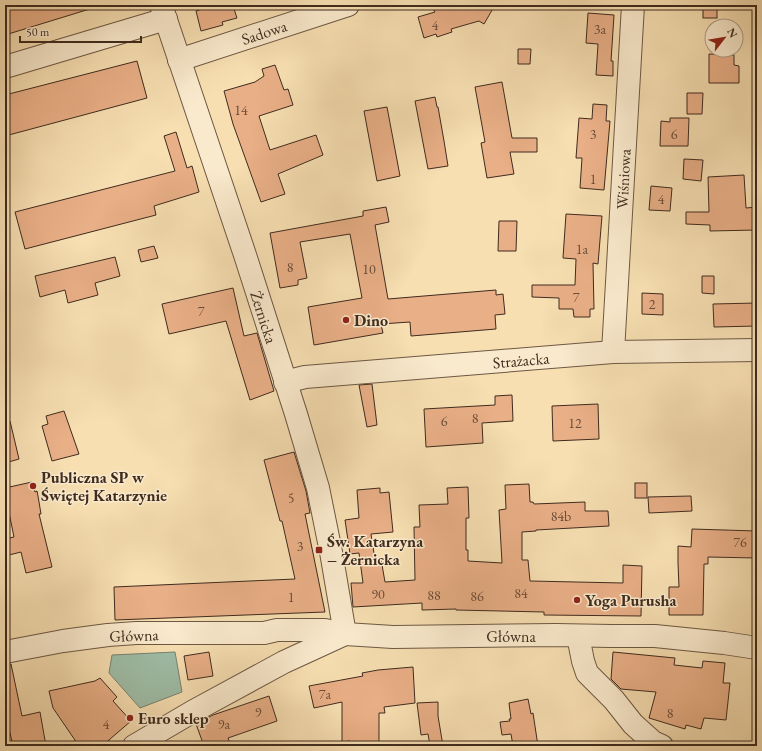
<svg xmlns="http://www.w3.org/2000/svg" width="762" height="751" font-family="'EB Garamond',serif">
	<style>
		.water { fill: #9ebda7; stroke: #788370 }
		.building { fill: #e9af87; stroke: #3f2b1e }
		.lines { fill: none; stroke-linecap: round; stroke-linejoin: round }
		.minor-casing { stroke: #6d5843; stroke-width: 24 }
		.minor { stroke: #faeacd; stroke-width: 22 }
		.poi-dot { fill: #8f2418; stroke: #faeacd; stroke-width: 1.5 }
		.labels { text-anchor: middle; stroke-width: 3; stroke-linejoin: round; paint-order: stroke }
		.number-label { font-size: 14px; fill: #6a4c38 }
		.street-label { font-size: 16px; fill: #3f2b1e; stroke: #faeacd }
		.poi-label { font-size: 16px; font-weight: bold; fill: #3f2b1e; stroke: #faeacd; text-anchor: start }
	</style>
	<rect width="100%" height="100%" fill="#f7dfb2"/>
	<filter id="stains"><feTurbulence type="fractalNoise" baseFrequency=".005" numOctaves="4"/><feColorMatrix values="0 0 0 0 .2 0 0 0 0 .09 0 0 0 0 .02 0 0 0 .5 -.17"/></filter>
	<radialGradient id="worn" r=".72"><stop offset=".6" stop-color="#630" stop-opacity="0"/><stop offset="1" stop-color="#630" stop-opacity=".3"/></radialGradient>
	<!-- water -->
	<path class="water" d="M175,652L182,692L140,708L109,673L112,655Z"/>
	<!-- building -->
	<g class="building">
		<path d="M5,5H92L93,8L5,35Z"/>
		<path d="M204,5H224L225,9L233,6L237,18L222,22L223,25L201,31L196,11L205,8Z"/>
		<path d="M445,5H495L484,24L479,21L451,29L452,32L437,37L436,34L424,38L418,17L435,12L433,9Z"/>
		<rect x="703" y="5" width="14" height="13"/>
		<path d="M588,13L614,15L611,61H613V76L596,75L598,44L586,43Z"/>
		<path d="M518,49H531L530,64H518Z"/>
		<path d="M709,54L734,55V65L739,66V83H709Z"/>
		<path d="M137,61L147,98L5,136V95Z"/>
		<path d="M275,65L284,90L288,89L293,105L259,116L270,150L316,135L323,155L278,174L285,194L261,202L233,124L224,91L255,82L264,76L262,69Z"/>
		<path d="M502,82L512,138H537V152H510L514,174L487,178L481,143L485,142L475,87Z"/>
		<path d="M687,93H703L702,114H687Z"/>
		<path d="M435,97L437,107H438L444,141L448,166L428,169L415,101Z"/>
		<path d="M593,104L607,105L606,121H610L604,190L580,188L582,158H576L579,118L592,119Z"/>
		<path d="M387,107L400,176L377,181L364,111Z"/>
		<path d="M670,118H689L688,146H660L661,121L670,122Z"/>
		<path d="M176,132L187,168L192,166L199,192L154,206L156,215L25,249L15,212L175,171L164,136Z"/>
		<path d="M684,159L703,160L701,181L683,179Z"/>
		<path d="M744,175L746,208L757,207V230L710,231V225L686,224V212H709L708,177Z"/>
		<path d="M651,186L672,188L670,211L649,210Z"/>
		<path d="M386,207L389,222L375,225L388,299L496,290V295L503,294L505,314L495,315L496,329L411,336L410,322L381,324L383,333L314,345L308,307L362,298L350,234L300,242L307,278L298,280V285L280,288L270,233L363,216V211Z"/>
		<path d="M566,214L602,216L598,264L593,263L594,309H590V317H574L573,309H559V298L532,297V285H575L576,259L563,258Z"/>
		<path d="M499,221H517L516,251H498Z"/>
		<path d="M154,246L158,258L141,262L138,250Z"/>
		<path d="M115,257L120,276L95,283L98,295L68,303L65,290L40,297L35,276Z"/>
		<path d="M702,276H714V294L702,293Z"/>
		<path d="M233,288L244,336L257,333L274,391L250,400L226,321L169,334L162,304Z"/>
		<path d="M642,293L663,294V315L642,314Z"/>
		<path d="M757,303V326L714,327L713,304Z"/>
		<path d="M372,384L377,425L367,427L359,385Z"/>
		<path d="M512,395L513,421L482,423L483,443L426,447L424,409L495,405V396Z"/>
		<path d="M598,404L599,439L553,441L552,406Z"/>
		<path d="M64,411L79,454L52,461L42,426L48,424L46,416Z"/>
		<path d="M10,421L19,459L5,463V422Z"/>
		<path d="M294,452L306,491L310,513L305,514L325,612L115,620L114,587L295,579L282,521H280L264,460Z"/>
		<path d="M32,482L35,492L37,491L38,496L41,514H39L52,567L26,573L21,552L5,556V539L14,537L7,503L5,488Z"/>
		<rect x="635" y="483" width="12" height="15"/>
		<path d="M529,484L530,502H533L534,504L585,502V511H608L609,526L536,530V531L522,532V560H528L530,581L623,583V565L642,566L641,616L544,615V612L456,610V609L422,610V603L353,607L351,583H363L359,553L350,554L345,520L359,518L357,490L380,488V493L389,492L393,532L371,534L375,560L381,559L385,582L415,580L414,527H420L419,505L448,504L447,488L468,487L469,518H466V550H468V561L502,563L499,510L506,509L505,485Z"/>
		<path d="M691,496L692,511L649,513L648,497Z"/>
		<path d="M692,529L757,531V558L708,557V564H704L703,615H669V587H679L678,563V546L691,547Z"/>
		<path d="M209,652L213,676L188,680L184,656Z"/>
		<path d="M613,652L675,658L674,665L702,668L703,661L725,663L723,683H730L726,720L704,718L701,729L686,725L685,729L649,718L656,692L621,689L611,679Z"/>
		<path d="M11,664L22,716L40,712L46,746H13L5,711V665Z"/>
		<path d="M413,667L415,703L384,707L385,713H379V746H350V741L342,742V702L314,708L309,686L363,676L362,673L378,670Z"/>
		<path d="M100,678L117,697L113,701L131,721L102,746H79L53,708L49,691L95,681Z"/>
		<path d="M269,696L277,721L228,738L231,746H204L196,724L213,715Z"/>
		<path d="M528,699L531,714L533,713L538,746H513L511,734L502,735L500,722L510,721L509,719H511L509,703Z"/>
		<path d="M438,702V716L443,746H430L428,734L421,735L417,703Z"/>
	</g>
	<g class="lines">
		<!-- minor casing -->
		<g class="minor-casing">
			<g id="minor">
				<path d="M161,5L245,255L296,414L318,488L331,552L345,634"/>
				<path d="M179,60L348,5"/>
				<path d="M5,67L166,19"/>
				<path d="M613,352L633,5"/>
				<path d="M285,382L305,377L613,352L757,350"/>
				<path d="M578,636L583,661L587,673L614,700L633,724L653,742L662,746"/>
				<path d="M5,652L63,641L108,635L136,633H264L277,630H325L345,634L393,637L556,635L611,636H655L724,643L757,648"/>
				<path d="M134,746L192,712L284,662L345,634"/>
			</g>
		</g>
		<!-- minor -->
		<use href="#minor" class="minor"/>
	</g>
	<!-- markers -->
	<g class="poi-dot">
		<circle cx="346" cy="320" r="4"/>
		<circle cx="33" cy="486" r="4"/>
		<rect x="315" y="546" width="8" height="8" rx="2"/>
		<circle cx="577" cy="600" r="4"/>
		<circle cx="130" cy="718" r="4"/>
	</g>
	<g class="labels">
		<!-- number labels -->
		<g class="number-label">
			<text x="435" y="30">4</text>
			<text x="600" y="34">3a</text>
			<text x="241" y="115">14</text>
			<text x="593" y="139">3</text>
			<text x="674" y="139">6</text>
			<text x="593" y="184">1</text>
			<text x="661" y="204">4</text>
			<text x="582" y="254">1a</text>
			<text x="290" y="272">8</text>
			<text x="369" y="274">10</text>
			<text x="576" y="302">7</text>
			<text x="652" y="309">2</text>
			<text x="201" y="316">7</text>
			<text x="475" y="423">8</text>
			<text x="444" y="426">6</text>
			<text x="575" y="428">12</text>
			<text x="291" y="503">5</text>
			<text x="561" y="521">84b</text>
			<text x="740" y="547">76</text>
			<text x="300" y="551">3</text>
			<text x="521" y="598">84</text>
			<text x="378" y="599">90</text>
			<text x="434" y="600">88</text>
			<text x="477" y="601">86</text>
			<text x="291" y="602">1</text>
			<text x="325" y="699">7a</text>
			<text x="258" y="717">9</text>
			<text x="670" y="718">8</text>
			<text x="106" y="729">4</text>
			<text x="224" y="729">9a</text>
		</g>
		<!-- street labels -->
		<g class="street-label">
			<text transform="translate(264 32) rotate(-18)" y="6">Sadowa</text>
			<text transform="translate(623 179) rotate(-87)" y="6">Wiśniowa</text>
			<text transform="translate(264 317) rotate(72)" y="6">Żernicka</text>
			<text transform="translate(521 360) rotate(-5)" y="6">Strażacka</text>
			<text transform="translate(134 635) rotate(-2)" y="6">Główna</text>
			<text x="511" y="642">Główna</text>
		</g>
		<!-- poi labels -->
		<g class="poi-label">
			<text x="354" y="326">Dino</text>
			<text x="41" y="483">Publiczna SP w<tspan x="41" dy="18">Świętej Katarzynie</tspan></text>
			<text x="327" y="547">Św. Katarzyna<tspan x="327" dy="18">– Żernicka</tspan></text>
			<text x="585" y="606">Yoga Purusha</text>
			<text x="138" y="724">Euro sklep</text>
		</g>
	</g>
	<!-- margin -->
	<rect width="762" height="751" fill="none" stroke="#f7dfb2" stroke-width="20"/>
	<rect x="6" y="6" width="750" height="739" fill="none" stroke="#3f2b1e" stroke-width="2"/>
	<rect x="10" y="10" width="742" height="731" fill="none" stroke="#3f2b1e"/>
	<!-- north arrow -->
	<g transform="translate(724 38) rotate(59)"><circle r="19" fill="#faeacd" stroke="#af9e87"/>
	<path d="M0-3L7 15L0 10L-7 15Z" fill="#8f2418"/>
	<text y="-6" font-size="11" font-weight="bold" text-anchor="middle" fill="#3f2b1e">N</text>
	</g>
	<!-- scale -->
	<path d="M20 36v6h121v-6" fill="none" stroke="#3f2b1e" stroke-width="2"/>
	<text x="26" y="36" font-size="12" fill="#3f2b1e" stroke="#faeacd" stroke-width="3" paint-order="stroke">50 m</text>
	<rect width="100%" height="100%" filter="url(#stains)"/>
	<rect width="100%" height="100%" fill="url(#worn)"/>
</svg>
